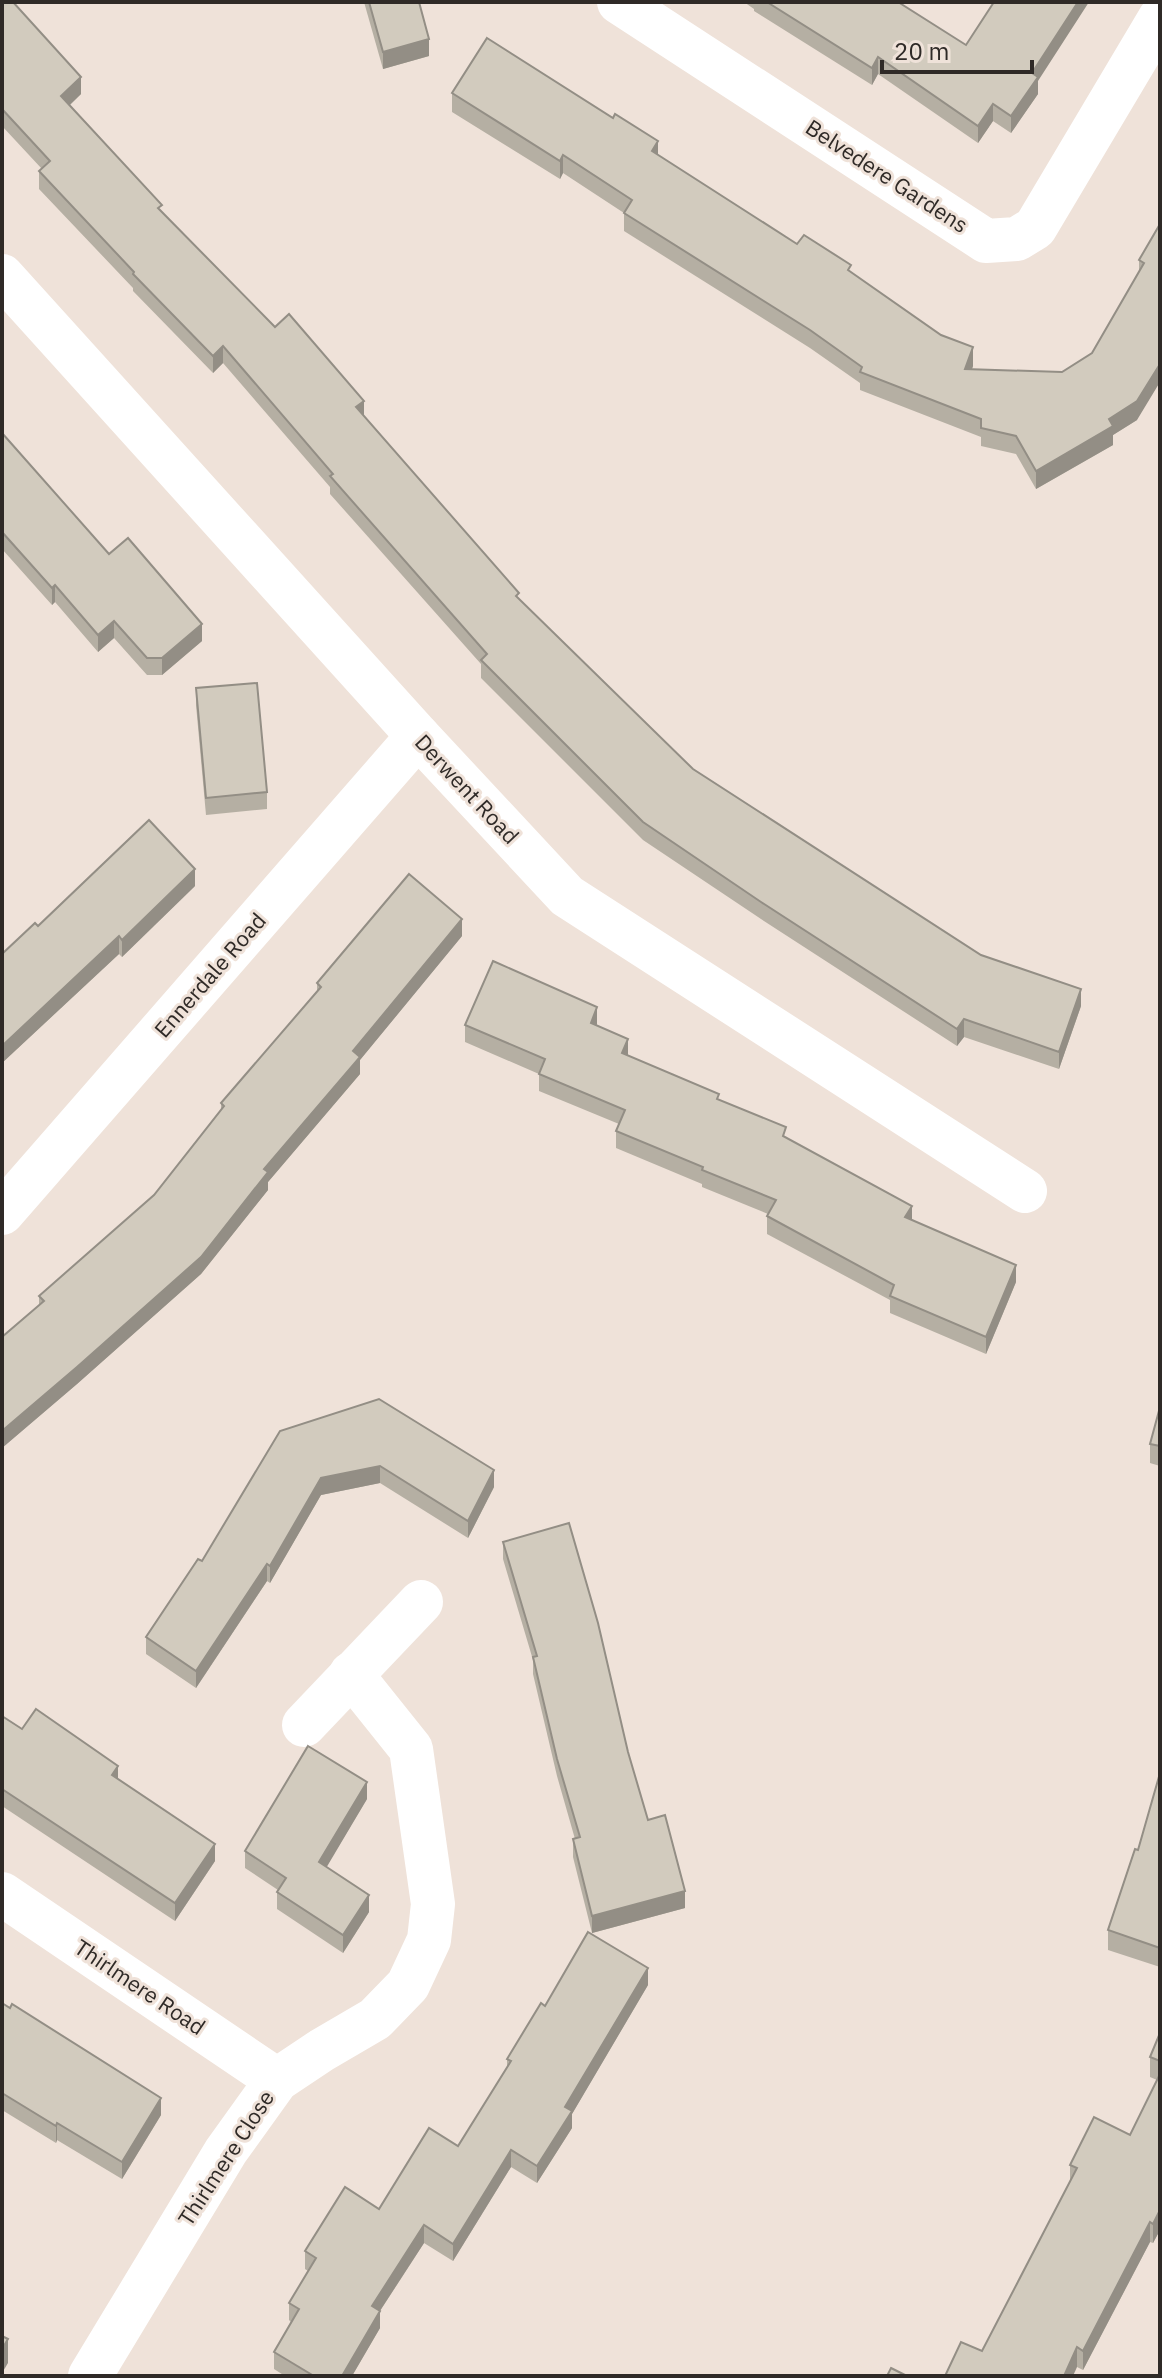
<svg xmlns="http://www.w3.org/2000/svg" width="1162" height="2378" font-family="'IBM Plex Sans',sans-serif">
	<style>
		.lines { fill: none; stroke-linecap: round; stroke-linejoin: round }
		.minor { stroke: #fff; stroke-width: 44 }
		.wall { fill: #b5afa3 }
		.shaded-wall { fill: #938e85 }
		.building { fill: #d2cbbe; stroke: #938e85; stroke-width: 2 }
		.labels { text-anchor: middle; stroke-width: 6; stroke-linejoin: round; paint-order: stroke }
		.street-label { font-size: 22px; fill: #2f2a27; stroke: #efe2d9 }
	</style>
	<rect width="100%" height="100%" fill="#efe2d9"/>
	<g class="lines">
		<!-- minor -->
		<g class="minor">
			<path d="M619,2L986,241L1017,239L1035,228L1160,18"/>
			<path d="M2,276L418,736L567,896L1025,1191"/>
			<path d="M2,1213L418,736"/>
			<path d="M304,1725L421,1602"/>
			<path d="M2,1894L277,2080"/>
			<path d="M90,2376L226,2151L277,2080L322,2050L375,2019L408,1985L429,1940L433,1904L411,1749L351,1674"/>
		</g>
	</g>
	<!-- wall -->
	<g class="wall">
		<path d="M2,2L81,94L70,105L162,212L275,327L364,416L519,599L693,769L981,955L1081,1006L1059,1069L964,1037L957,1046L761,919L643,840L481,678V664L330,494V487L223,363L213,373L133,291V288L39,189V171L42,169L2,126Z"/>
		<path d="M364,2H419L429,56L383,69Z"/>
		<path d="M744,2H898L966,45L1038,81V94L1011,133L993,121L978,143L878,74L872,85L754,11V9Z"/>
		<path d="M452,93L658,155L797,244L851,272L973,366L972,369L1062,372L1092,353L1139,272V260L1160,224L1137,420L1113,435V445L1036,489L1016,454L981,446V437L860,390V383L810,348L624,231V213L563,173L560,179L452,112Z"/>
		<path d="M2,433L109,554L202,641L162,675H147L114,638L98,652L55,602L52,605L2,549Z"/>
		<path d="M196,688L267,792V809L206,815L196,705Z"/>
		<path d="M195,886L122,957L119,954L2,1063V954L38,926Z"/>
		<path d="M462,936L360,1060V1074L268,1182V1190L201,1274L77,1384L2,1448V1337L39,1306V1296L154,1195L221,1110V1103L317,991V983Z"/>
		<path d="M465,1025H597L628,1056L719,1100L786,1138L912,1220L1016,1282L986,1354L890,1313V1300L767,1234V1216L768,1214L702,1187V1184L616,1148V1131L619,1124L539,1091V1074L465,1042Z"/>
		<path d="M1160,1407V1466L1150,1463V1444Z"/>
		<path d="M280,1431L494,1487L468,1538L380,1483L321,1495L270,1583L267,1581L196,1688L146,1654V1637L202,1561Z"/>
		<path d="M503,1542L628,1752L648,1820L685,1908L592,1933L573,1857V1839H575L557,1776L533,1674V1660L503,1559Z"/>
		<path d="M2,1716L22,1729L118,1780L215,1861L175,1921L2,1806Z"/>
		<path d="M1160,1773V1967L1108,1950V1930L1138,1850Z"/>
		<path d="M367,1799L326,1867L369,1912L343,1953L277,1909V1892L278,1890L245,1868V1851Z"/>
		<path d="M648,1985L572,2114V2128L537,2183L511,2167L453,2261L424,2243L380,2311V2328L352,2376H285L274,2369V2352L291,2322L289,2320V2303L308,2271L305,2269V2251L379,2209L458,2146L507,2067V2059L545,2006Z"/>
		<path d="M2,2003L161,2115L122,2179L57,2140L56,2143L2,2110Z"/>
		<path d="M1160,2033V2230L1153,2243L1150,2242L1083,2370L1077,2367L982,2351L1070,2183V2165L1130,2135L1157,2080L1150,2077V2057Z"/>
	</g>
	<!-- shaded-wall -->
	<g class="shaded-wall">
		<path d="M1078,2H1089L1038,81V94L1011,133V116L1032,73Z"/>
		<path d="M429,39V56L383,69V52Z"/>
		<path d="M878,57V74L872,85V68Z"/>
		<path d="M81,77V94L61,113V96Z"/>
		<path d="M993,104V121L978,143V126Z"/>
		<path d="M658,141V160L652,151Z"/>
		<path d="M563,155V173L560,179V161Z"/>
		<path d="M223,346V363L213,373V356Z"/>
		<path d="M973,347V366L965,387V369Z"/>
		<path d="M1160,364V382L1137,420L1113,435V445L1036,489V471L1109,419Z"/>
		<path d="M364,401V418L356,407Z"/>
		<path d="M55,585V602L52,605V588Z"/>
		<path d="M114,621V638L98,652V635Z"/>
		<path d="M202,624V641L162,675V658Z"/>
		<path d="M195,869V886L122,957V940Z"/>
		<path d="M462,919V936L360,1060V1074L268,1182V1190L201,1274L77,1384L2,1448V1431L264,1169L353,1051Z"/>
		<path d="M119,936V954L2,1063V1046Z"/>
		<path d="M1081,989V1006L1059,1069V1052Z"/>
		<path d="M597,1007V1024L591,1040V1023Z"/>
		<path d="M964,1019V1037L957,1046V1029Z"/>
		<path d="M628,1039V1056L622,1053Z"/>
		<path d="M912,1206V1223L905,1217Z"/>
		<path d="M1016,1265V1282L986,1354V1337Z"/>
		<path d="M380,1466V1483L321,1495L270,1583V1566L321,1478Z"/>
		<path d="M494,1470V1487L468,1538V1521Z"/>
		<path d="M267,1564V1581L196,1688V1671Z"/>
		<path d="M118,1766V1783L112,1775Z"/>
		<path d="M367,1782V1799L319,1880V1862Z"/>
		<path d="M215,1844V1861L175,1921V1903Z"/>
		<path d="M685,1891V1908L592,1933V1916Z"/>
		<path d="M369,1895V1912L343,1953V1935Z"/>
		<path d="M648,1968V1985L572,2114V2128L537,2183V2166L565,2107Z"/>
		<path d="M161,2098V2115L122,2179V2162Z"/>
		<path d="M57,2123V2140L56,2143V2126Z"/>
		<path d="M511,2150V2167L453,2261V2244Z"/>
		<path d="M1160,2210V2230L1153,2243V2224Z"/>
		<path d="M1150,2222V2242L1083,2370V2351Z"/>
		<path d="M424,2225V2243L372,2323V2306Z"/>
		<path d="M380,2311V2328L352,2376H342Z"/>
		<path d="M8,2339V2363L2,2373V2349Z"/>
		<path d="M1077,2347V2367L1073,2376H1064Z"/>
	</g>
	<!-- building -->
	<g class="building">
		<path d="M2,2H13L81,77L61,96L162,205L158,208L275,327L289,314L364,401L356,407L519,593L516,596L693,769L981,955L1081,989L1059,1052L964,1019L957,1029L761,902L643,822L481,660L487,654L330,476L333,474L223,346L213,356L133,274L134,272L39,171L50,161L2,109Z"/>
		<path d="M369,2H419L429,39L383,52Z"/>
		<path d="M767,2H898L966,45L994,2H1078L1032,73L1038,77L1011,116L993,104L978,126L878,57L872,68Z"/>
		<path d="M487,38L613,118L615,114L658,141L652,151L797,244L804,235L851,265L848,270L941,335L973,347L965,369L1062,372L1092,353L1144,263L1139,260L1160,224V364L1137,401L1109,419L1113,426L1036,471L1016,436L981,428V419L860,372L862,367L810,330L624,213L632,200L563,155L560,161L452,93Z"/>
		<path d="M2,433L109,554L128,538L202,624L162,658H147L114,621L98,635L55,585L52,588L2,532Z"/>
		<path d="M257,683L267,792L206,798L196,688Z"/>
		<path d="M149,820L195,869L122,940L119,936L2,1046V954L35,923L38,926Z"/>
		<path d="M409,874L462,919L353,1051L360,1057L264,1169L268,1172L201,1257L77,1367L2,1431V1337L44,1301L39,1296L154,1195L224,1106L221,1103L321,987L317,983Z"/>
		<path d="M493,961L597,1007L591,1023L628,1039L622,1053L719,1094L717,1099L786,1127L783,1136L912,1206L905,1217L1016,1265L986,1337L890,1296L894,1285L767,1216L776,1200L702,1170L703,1167L616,1131L625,1110L539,1074L545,1059L465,1025Z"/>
		<path d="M379,1399L494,1470L468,1521L380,1466L321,1478L270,1566L267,1564L196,1671L146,1637L198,1559L202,1561L280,1431Z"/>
		<path d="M1160,1407V1446L1150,1444Z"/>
		<path d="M569,1523L598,1623L628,1752L648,1820L665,1815L685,1891L592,1916L573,1839L580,1837L557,1759L533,1657L537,1656L503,1542Z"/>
		<path d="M36,1709L118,1766L112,1775L215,1844L175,1903L2,1789V1716L22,1729Z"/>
		<path d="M308,1746L367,1782L319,1862L369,1895L343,1935L277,1892L286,1878L245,1851Z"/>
		<path d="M1160,1773V1948L1108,1930L1135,1849L1138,1850Z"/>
		<path d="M588,1932L648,1968L565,2107L572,2111L537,2166L511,2150L453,2244L424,2225L372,2306L380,2311L342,2376H314L274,2352L299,2309L289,2303L316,2258L305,2251L345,2187L379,2209L429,2128L458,2146L511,2061L507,2059L541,2003L545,2006Z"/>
		<path d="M2,2003L10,2008L12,2004L161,2098L122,2162L57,2123L56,2126L2,2093Z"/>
		<path d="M1160,2033V2061L1150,2057Z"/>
		<path d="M1160,2074V2210L1153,2224L1150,2222L1083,2351L1077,2347L1064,2376H945L961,2342L982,2351L1077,2168L1070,2165L1094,2117L1130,2135Z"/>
		<path d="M2,2336L8,2339L2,2349Z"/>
		<path d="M891,2368L907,2376H887Z"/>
	</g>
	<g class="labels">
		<!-- street labels -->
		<g class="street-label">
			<text transform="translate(887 176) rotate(33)" y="8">Belvedere Gardens</text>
			<text transform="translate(467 789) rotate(47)" y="8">Derwent Road</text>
			<text transform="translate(210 975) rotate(-49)" y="8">Ennerdale Road</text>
			<text transform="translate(140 1987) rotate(34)" y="8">Thirlmere Road</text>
			<text transform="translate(226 2158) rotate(-57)" y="8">Thirlmere Close</text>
		</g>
	</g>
	<!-- border -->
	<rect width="1162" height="2378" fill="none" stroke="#2f2a27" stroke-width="8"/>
	<!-- scale -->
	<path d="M882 60v12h150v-12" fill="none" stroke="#2f2a27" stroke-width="4"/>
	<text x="894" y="60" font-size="24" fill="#2f2a27" stroke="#efe2d9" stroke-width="6" paint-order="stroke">20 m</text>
</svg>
